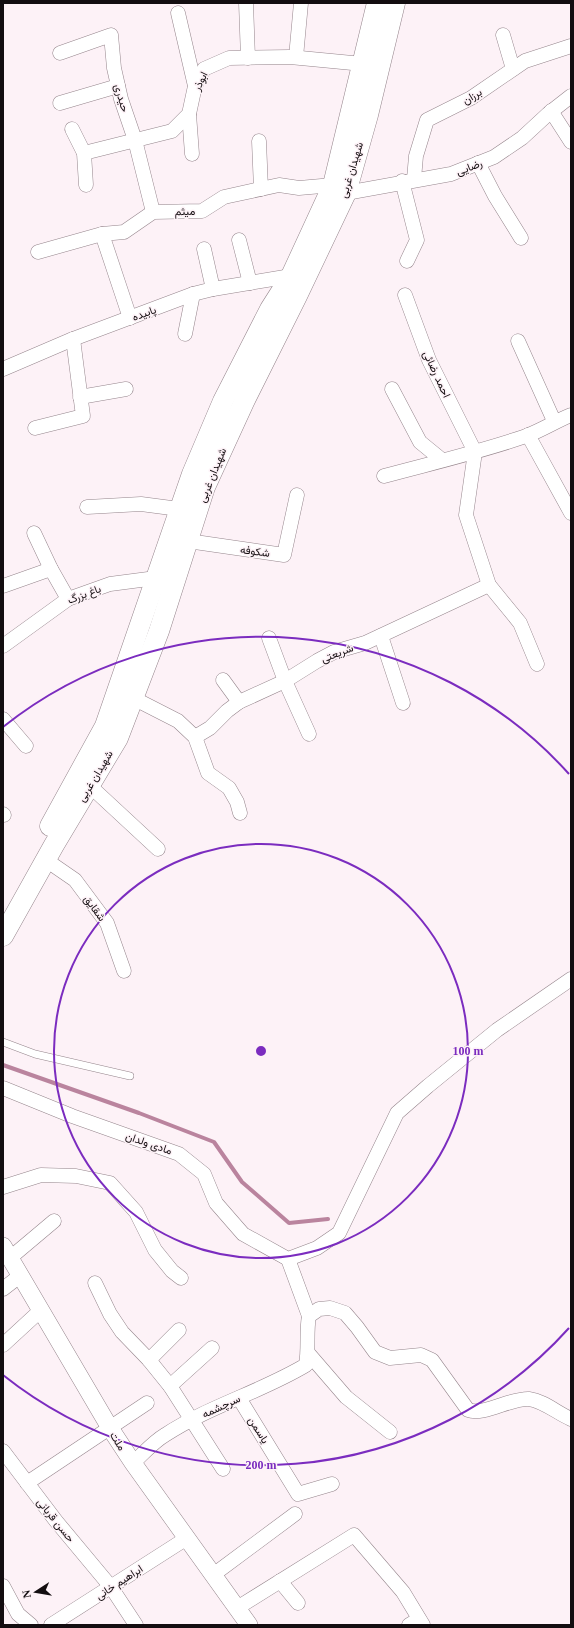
<svg xmlns="http://www.w3.org/2000/svg" width="574" height="1628" font-family="'Times New Roman',Vazirmatn,serif">
	<style>
		.lines { fill: none; stroke-linecap: round; stroke-linejoin: round }
		.stream { stroke: #ba849e; stroke-width: 4 }
		.service-casing { stroke: #95858c; stroke-width: 8 }
		.minor-casing { stroke: #95858c; stroke-width: 15 }
		.tertiary-casing { stroke: #95858c; stroke-width: 18 }
		.secondary-casing { stroke: #95858c; stroke-width: 21 }
		.service { stroke: #fff; stroke-width: 7 }
		.minor { stroke: #fff; stroke-width: 14 }
		.tertiary { stroke: #fff; stroke-width: 17 }
		.secondary { stroke: #fff; stroke-width: 20 }
		.ring { fill: none; stroke: #7b2cbf; stroke-width: 2 }
		.labels { text-anchor: middle; stroke-width: 3; stroke-linejoin: round; paint-order: stroke }
		.street-label { font-size: 11px; fill: #130d10; stroke: #fdf2f7 }
		.centre { fill: #7b2cbf; stroke: #fdf2f7; stroke-width: 2 }
		.ring-label { font-size: 12px; text-anchor: middle; font-weight: bold; fill: #7b2cbf; stroke: #fdf2f7; stroke-width: 3; stroke-linejoin: round; paint-order: stroke }
	</style>
	<rect width="100%" height="100%" fill="#fdf2f7"/>
	<g class="lines">
		<!-- stream -->
		<path class="stream" d="M3,1065L139,1113L214,1142L242,1182L289,1223L328,1219"/>
		<!-- service casing -->
		<g class="service-casing">
			<path id="service" d="M3,1042L35,1054L130,1076"/>
		</g>
		<!-- minor casing -->
		<g class="minor-casing">
			<g id="minor">
				<path d="M246,3L248,58"/>
				<path d="M178,13L195,86"/>
				<path d="M503,35L513,69"/>
				<path d="M60,53L111,35L114,68L121,99L135,140L153,212"/>
				<path d="M296,57L301,3"/>
				<path d="M60,103L118,86"/>
				<path d="M551,111L571,142"/>
				<path d="M189,114L192,154"/>
				<path d="M72,129L84,153L86,185"/>
				<path d="M259,141L261,189"/>
				<path d="M84,153L172,131L189,114L195,86L204,69L229,58L290,57L363,64"/>
				<path d="M478,163L495,196L521,238"/>
				<path d="M414,179L416,156L427,120L471,98L525,61L571,46"/>
				<path d="M402,181L417,240L407,261"/>
				<path d="M346,193L451,174L494,157L522,138L548,114L571,96"/>
				<path d="M102,234L130,318"/>
				<path d="M239,240L250,283"/>
				<path d="M204,249L213,289"/>
				<path d="M38,252L102,234L124,232L153,212L202,211L224,197L279,185L299,188L333,185"/>
				<path d="M405,295L429,360L475,452L466,515L489,585L520,623L537,664"/>
				<path d="M185,334L193,294"/>
				<path d="M518,341L554,421"/>
				<path d="M3,369L73,339L193,294L213,289L291,276"/>
				<path d="M392,389L420,442L442,460"/>
				<path d="M80,397L126,389"/>
				<path d="M35,428L83,416L73,339"/>
				<path d="M528,435L571,513"/>
				<path d="M384,476C432,463 480,452 526,436C542,430 556,421 571,415"/>
				<path d="M87,507L141,504L179,509"/>
				<path d="M34,533L51,569L68,599"/>
				<path d="M188,541L284,555L297,495"/>
				<path d="M3,586L51,569"/>
				<path d="M381,636L403,703"/>
				<path d="M269,638L285,681L309,734"/>
				<path d="M3,646L68,599L110,584L156,578"/>
				<path d="M223,680L239,702"/>
				<path d="M133,698L178,721L195,737L208,773L229,788L237,802L240,813"/>
				<path d="M3,719L26,746"/>
				<path d="M195,737L210,728L227,711L239,702L285,681L317,661L334,652L365,643L489,585"/>
				<path d="M90,786L158,849"/>
				<path d="M3,814L4,815"/>
				<path d="M46,860L75,880L107,923L124,971"/>
				<path d="M3,1088L72,1116L179,1154L204,1174L216,1203L243,1234L288,1259L317,1248L339,1233L397,1113L428,1086L497,1030L571,979"/>
				<path d="M3,1187L41,1175L76,1176L110,1183L136,1212L155,1250L172,1271L181,1278"/>
				<path d="M10,1258L54,1221"/>
				<path d="M288,1259L309,1316"/>
				<path d="M95,1283L110,1314L122,1332L149,1360"/>
				<path d="M3,1289L21,1275"/>
				<path d="M179,1330L149,1360L170,1386L223,1469"/>
				<path d="M3,1345L41,1310"/>
				<path d="M308,1353L346,1397L390,1432"/>
				<path d="M170,1386L212,1348"/>
				<path d="M239,1398L298,1494L332,1484"/>
				<path d="M3,1451L56,1521L111,1587L136,1625"/>
				<path d="M133,1463C143,1454 153,1442 165,1435C209,1406 261,1392 306,1365C309,1348 306,1332 309,1316L319,1309L330,1308L345,1313L357,1327L375,1352L390,1358L421,1355L432,1360L468,1410C484,1416 510,1398 529,1399C544,1401 557,1413 571,1419"/>
				<path d="M27,1483L147,1403"/>
				<path d="M213,1575L295,1514"/>
				<path d="M280,1581L298,1603"/>
				<path d="M3,1586L18,1614L31,1625"/>
				<path d="M237,1608L354,1535L403,1592L423,1625"/>
				<path d="M51,1625L187,1538"/>
				<path d="M409,1625L419,1619"/>
			</g>
		</g>
		<!-- tertiary casing -->
		<g class="tertiary-casing">
			<path id="tertiary" d="M3,1246L110,1428L133,1463L249,1625"/>
		</g>
		<!-- secondary casing -->
		<g class="secondary-casing">
			<g id="secondary">
				<path d="M50,826L105,726L192,474L223,401L270,309L291,276L333,185L377,3"/>
				<path d="M3,936L54,845L118,738L159,631L205,487L244,402L297,296L346,193L368,115L395,3"/>
			</g>
		</g>
		<!-- service -->
		<use href="#service" class="service"/>
		<!-- minor -->
		<use href="#minor" class="minor"/>
		<!-- tertiary -->
		<use href="#tertiary" class="tertiary"/>
		<!-- secondary -->
		<use href="#secondary" class="secondary"/>
	</g>
	<!-- distance rings -->
	<g class="ring">
		<circle cx="261" cy="1051" r="207"/>
		<path d="M569 1328A414 414 0 0 1 3 1375M3 727A414 414 0 0 1 569 774"/>
	</g>
	<g class="labels">
		<!-- street labels -->
		<g class="street-label">
			<text transform="translate(200 81) rotate(-64)" y="4">ابوذر</text>
			<text transform="translate(472 96) rotate(-31)" y="4">برزان</text>
			<text transform="translate(122 98) rotate(74)" y="4">حیدری</text>
			<text transform="translate(469 167) rotate(-21)" y="4">رضایی</text>
			<text transform="translate(351 170) rotate(-73)" y="4">شهیدان غربی</text>
			<text transform="translate(185 211) rotate(-1)" y="4">میثم</text>
			<text transform="translate(144 313) rotate(-20)" y="4">پابیده</text>
			<text transform="translate(437 374) rotate(65)" y="4">احمد رضائی</text>
			<text transform="translate(212 475) rotate(-68)" y="4">شهیدان غربی</text>
			<text transform="translate(255 551) rotate(8)" y="4">شکوفه</text>
			<text transform="translate(84 594) rotate(-21)" y="4">باغ بزرگ</text>
			<text transform="translate(337 653) rotate(-21)" y="4">شریعتی</text>
			<text transform="translate(95 776) rotate(-59)" y="4">شهیدان غربی</text>
			<text transform="translate(95 908) rotate(54)" y="4">شقایق</text>
			<text transform="translate(149 1143) rotate(19)" y="4">مادی ولدان</text>
			<text transform="translate(221 1406) rotate(-25)" y="4">سرچشمه</text>
			<text transform="translate(259 1430) rotate(58)" y="4">یاسمن</text>
			<text transform="translate(118 1441) rotate(58)" y="4">ملت</text>
			<text transform="translate(56 1520) rotate(51)" y="4">حسن قربانی</text>
			<text transform="translate(119 1582) rotate(-33)" y="4">ابراهیم خانی</text>
		</g>
	</g>
	<circle cx="261" cy="1051" r="6" class="centre"/>
	<g class="ring-label">
		<text x="468" y="1055">100 m</text>
		<text x="261" y="1469">200 m</text>
	</g>
	<!-- border -->
	<rect width="574" height="1628" fill="none" stroke="#130d10" stroke-width="8"/>
	<!-- north arrow -->
	<g transform="translate(36 1592) rotate(258)" stroke="#fdf2f7" stroke-width="3" paint-order="stroke">
	<path d="M0-3L7 15L0 10L-7 15Z" fill="#130d10"/>
	<text y="-6" font-size="11" font-weight="bold" text-anchor="middle" fill="#130d10">N</text>
	</g>
</svg>
